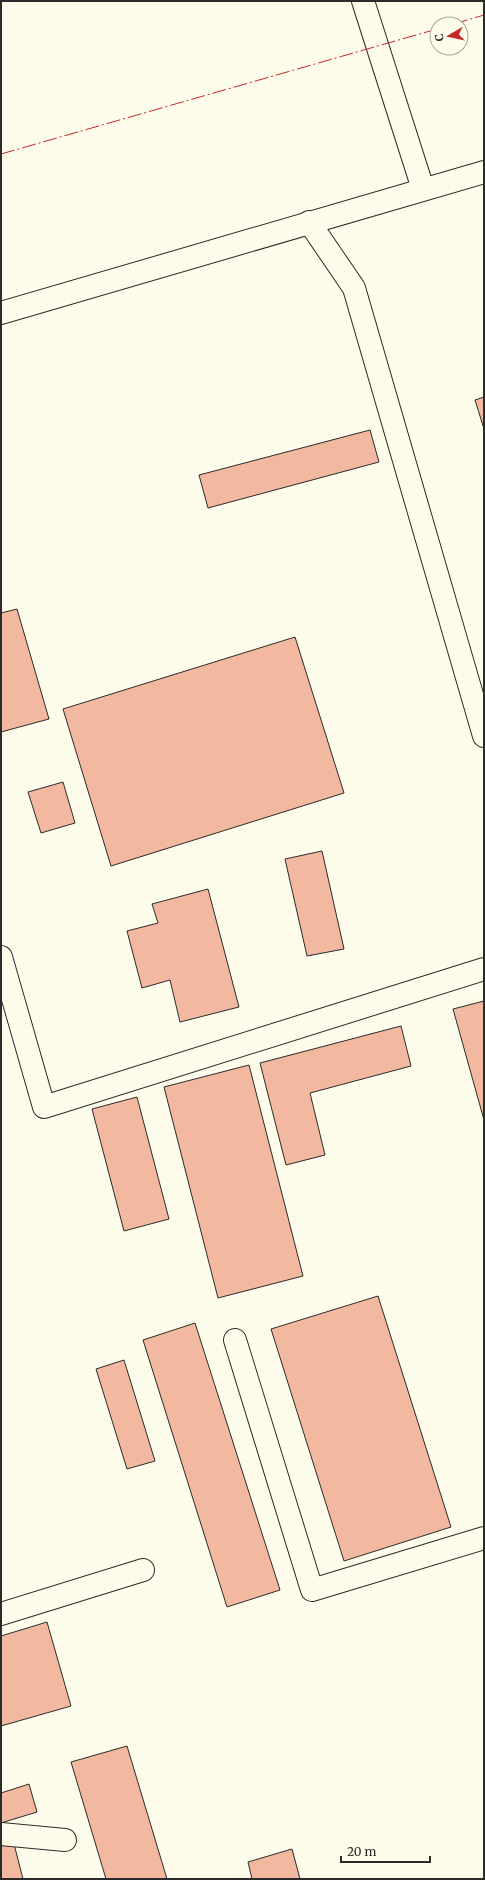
<svg xmlns="http://www.w3.org/2000/svg" width="485" height="1880" font-family="Merriweather,serif">
	<style>
		.building { fill: #f2b8a0; stroke: #2b2b2b }
		.lines { fill: none; stroke-linecap: round; stroke-linejoin: round }
		.minor-casing { stroke: #2b2b2b; stroke-width: 24 }
		.minor { stroke: #fdfbea; stroke-width: 22 }
		.power { stroke: #c62828; stroke-width: 1; stroke-dasharray: 14 3 2 3; stroke-linecap: butt }
	</style>
	<rect width="100%" height="100%" fill="#fdfbea"/>
	<!-- building -->
	<g class="building">
		<path d="M484,397V429L475,400Z"/>
		<path d="M370,430L379,462L208,508L199,475Z"/>
		<path d="M17,609L49,719L1,732V613Z"/>
		<path d="M295,637L344,793L111,866L63,709Z"/>
		<path d="M63,782L75,823L41,833L28,792Z"/>
		<path d="M322,851L344,949L307,956L285,859Z"/>
		<path d="M208,889L239,1007L180,1022L170,980L142,988L127,931L158,923L152,904Z"/>
		<path d="M484,1001V1120L453,1009Z"/>
		<path d="M401,1026L411,1066L310,1093L325,1155L286,1165L260,1063Z"/>
		<path d="M249,1065L303,1276L218,1298L164,1087Z"/>
		<path d="M137,1097L169,1219L124,1231L92,1109Z"/>
		<path d="M378,1296L451,1527L344,1561L271,1329Z"/>
		<path d="M195,1323L280,1590L227,1607L143,1340Z"/>
		<path d="M124,1360L155,1461L127,1469L96,1369Z"/>
		<path d="M47,1622L71,1706L1,1726V1636Z"/>
		<path d="M127,1746L167,1879H106L71,1762Z"/>
		<path d="M29,1784L37,1812L1,1823V1793Z"/>
		<path d="M13,1840L23,1879H1V1843Z"/>
		<path d="M292,1849L300,1879H252L248,1862Z"/>
	</g>
	<g class="lines">
		<!-- minor casing -->
		<g class="minor-casing">
			<g id="minor">
				<path d="M363,1L423,189"/>
				<path d="M309,222L354,288L484,736"/>
				<path d="M1,313L484,172"/>
				<path d="M1,957L44,1107L484,969"/>
				<path d="M235,1340L312,1590L484,1538"/>
				<path d="M1,1614L143,1570"/>
				<path d="M1,1834L65,1840"/>
			</g>
		</g>
		<!-- minor -->
		<use href="#minor" class="minor"/>
		<!-- power -->
		<g class="power">
			<path d="M454,24L484,15"/>
			<path d="M1,154L437,29"/>
		</g>
	</g>
	<!-- border -->
	<rect width="485" height="1880" fill="none" stroke="#2b2b2b" stroke-width="4"/>
	<!-- north arrow -->
	<g transform="translate(449 36) rotate(261)"><circle r="19" fill="#fdfbea" stroke="#a9a89e"/>
	<path d="M0-3L7 15L0 10L-7 15Z" fill="#c62828"/>
	<text y="-6" font-size="11" font-weight="bold" text-anchor="middle" fill="#2b2b2b">С</text>
	</g>
	<!-- scale -->
	<path d="M341 1856v6h89v-6" fill="none" stroke="#2b2b2b" stroke-width="2"/>
	<text x="347" y="1856" font-size="12" fill="#2b2b2b" stroke="#fdfbea" stroke-width="3" paint-order="stroke">20 m</text>
</svg>
